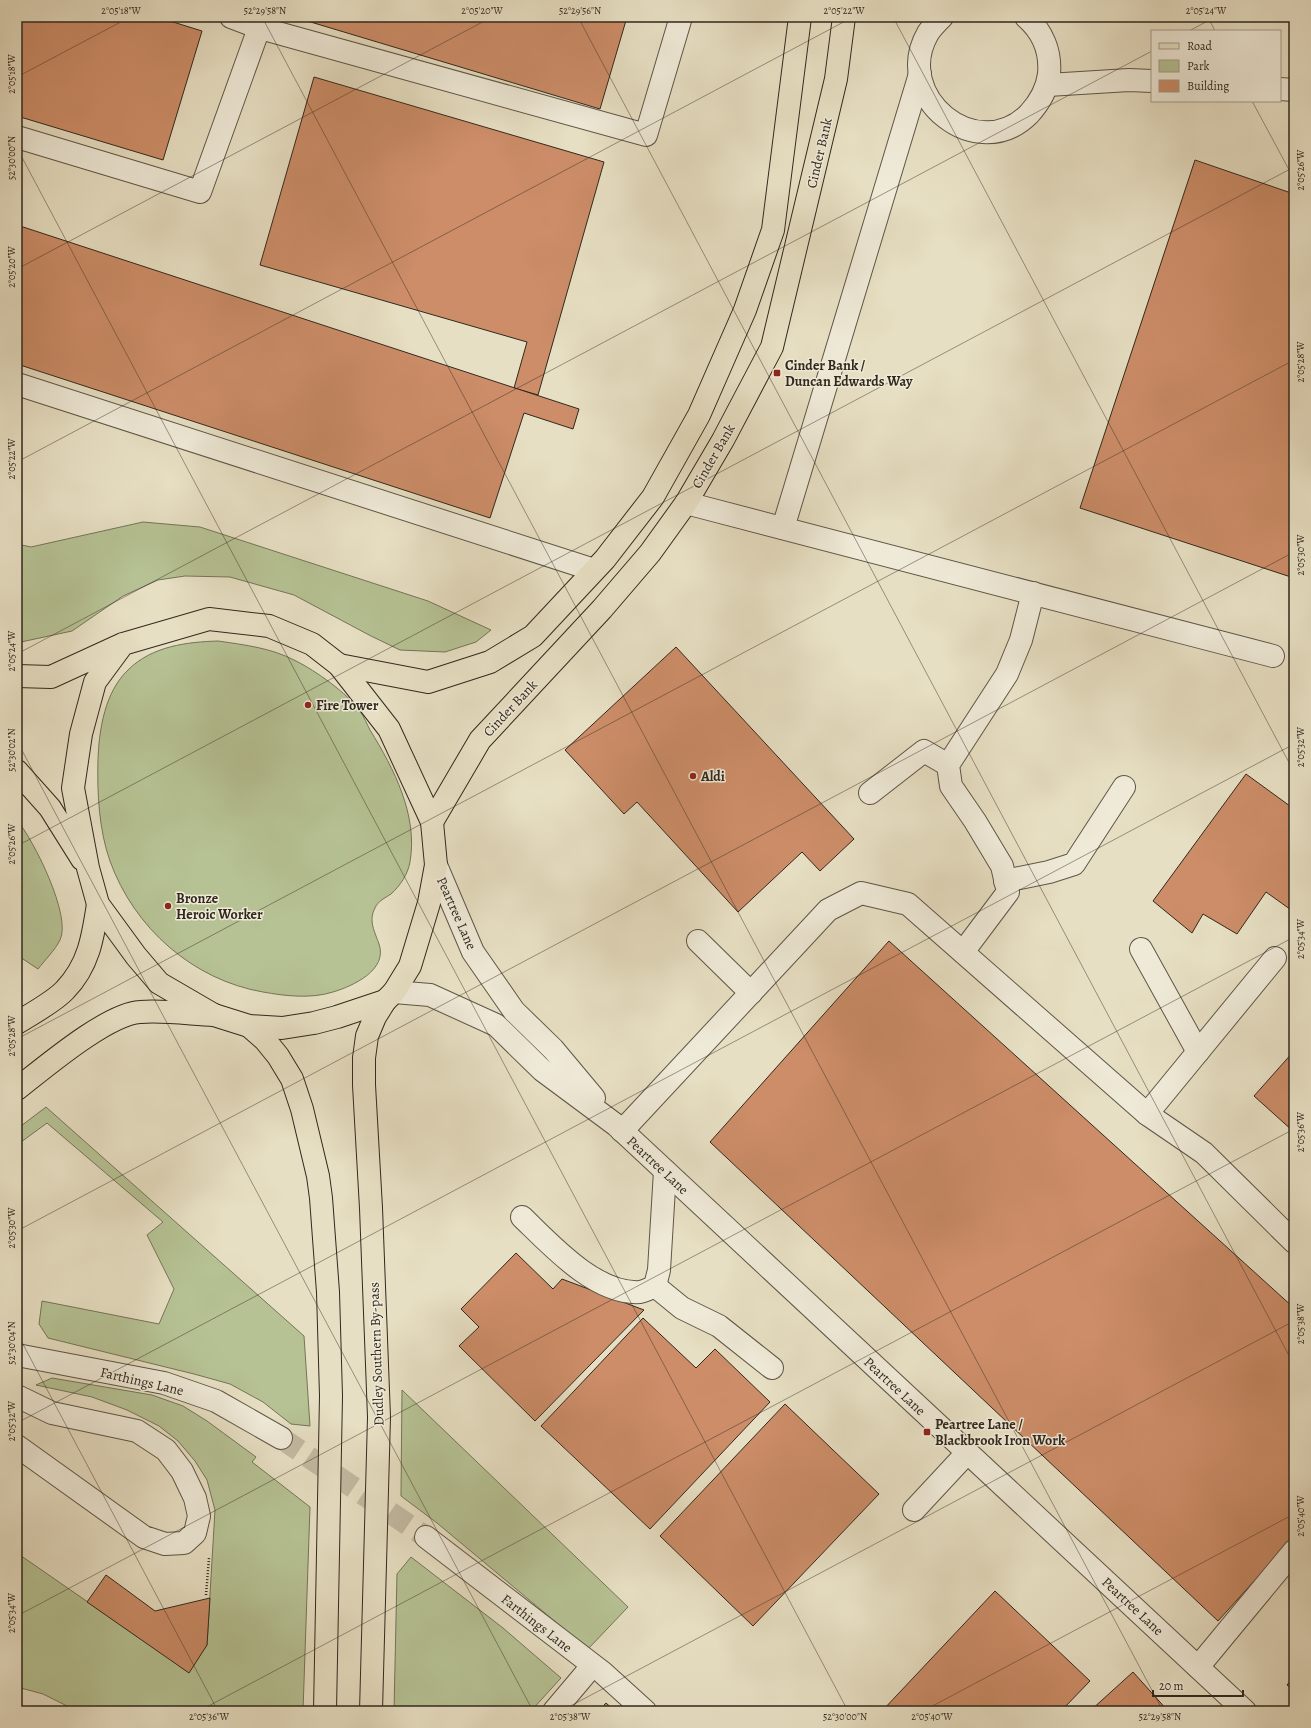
<svg xmlns="http://www.w3.org/2000/svg" width="1311" height="1728" font-family="Alegreya,serif">
	<style>
		.green { fill: #b6c294; stroke: #747559 }
		.building { fill: #cc8d68; stroke: #31281e }
		.lines { fill: none; stroke-linecap: round; stroke-linejoin: round }
		.minor-tunnel { stroke: #c3baa2; stroke-width: 22; stroke-dasharray: 22 11; stroke-linecap: butt }
		.minor-casing { stroke: #5e5647; stroke-width: 24 }
		.major-casing { stroke: #31281e; stroke-width: 24 }
		.highway-casing { stroke: #31281e; stroke-width: 24 }
		.path { stroke: #31281e; stroke-width: 2.5; stroke-dasharray: 1 2; stroke-linecap: butt }
		.minor { stroke: #efead8; stroke-width: 22 }
		.major { stroke: #e7dfc3; stroke-width: 22 }
		.highway { stroke: #e7dfc3; stroke-width: 22 }
		.ticks { fill: none; stroke: #31281e; stroke-width: 1; stroke-opacity: 0.45 }
		.poi-dot { fill: #8f2418; stroke: #efead8; stroke-width: 1.5 }
		.labels { text-anchor: middle; stroke-width: 3; stroke-linejoin: round; paint-order: stroke }
		.street-label { font-size: 14px; fill: #31281e; stroke: #efead8 }
		.poi-label { font-size: 14px; font-weight: bold; fill: #31281e; stroke: #efead8; text-anchor: start }
		.neatline { fill: none; stroke: #31281e; stroke-width: 1.5 }
		.ticks-label { font-size: 10px; text-anchor: middle; fill: #31281e }
	</style>
	<rect width="100%" height="100%" fill="#e7dfc3"/>
	<filter id="stains"><feTurbulence type="fractalNoise" baseFrequency=".005" numOctaves="4"/><feColorMatrix values="0 0 0 0 .2 0 0 0 0 .09 0 0 0 0 .02 0 0 0 .5 -.17"/></filter>
	<radialGradient id="worn" r=".72"><stop offset=".6" stop-color="#630" stop-opacity="0"/><stop offset="1" stop-color="#630" stop-opacity=".3"/></radialGradient>
	<!-- green -->
	<g class="green">
		<path d="M143,522L200,527L428,601L491,630L476,642L445,652L400,650L371,636L294,595L230,577L185,576L158,580L123,596L72,631L21,642L17,641V544L31,547Z"/>
		<path d="M218,641C245,645 272,648 296,661C316,671 347,693 360,711C364,717 367,724 370,730C394,769 418,815 410,862C408,874 400,886 391,894C385,898 378,901 375,908C368,921 375,932 379,944C388,970 353,986 333,992C311,999 285,996 263,992C193,980 134,928 110,861C99,830 97,793 98,760C99,729 105,692 128,670C152,646 187,642 218,641Z"/>
		<path d="M17,820C33,839 72,916 60,940C55,950 45,960 38,969L17,955Z"/>
		<path d="M46,1107L304,1336L310,1426L291,1424L263,1402L230,1384L194,1374L48,1338L39,1324L42,1301L159,1324L174,1289L147,1235L163,1222L47,1123L17,1145V1129Z"/>
		<path d="M52,1378L152,1395L183,1406L207,1421L256,1457L252,1462L310,1507L303,1711H77L43,1694L17,1687V1553L189,1672L207,1645L215,1510L207,1480L195,1461L178,1441L159,1426L127,1410L92,1397L36,1385Z"/>
		<path d="M402,1390L628,1607L588,1649L437,1523L401,1496Z"/>
		<path d="M411,1557L503,1628L561,1678L531,1711H394L397,1574Z"/>
	</g>
	<!-- building -->
	<g class="building">
		<path d="M17,17H157L202,31L163,160L17,116Z"/>
		<path d="M294,17H627L600,109Z"/>
		<path d="M314,77L604,162L538,395L514,388L527,342L260,265Z"/>
		<path d="M1195,160L1294,194V578L1080,508Z"/>
		<path d="M17,225L579,409L573,429L524,413L490,518L17,364Z"/>
		<path d="M676,647L854,839L820,871L802,852L738,912L637,802L624,814L565,750Z"/>
		<path d="M1246,774L1294,809V912L1266,892L1237,934L1203,914L1192,933L1153,901Z"/>
		<path d="M889,941L1294,1308V1537L1218,1621L710,1142Z"/>
		<path d="M1294,1051V1132L1254,1096Z"/>
		<path d="M516,1253L553,1289L562,1279L644,1310L535,1421L459,1346L479,1327L461,1309Z"/>
		<path d="M643,1318L696,1368L715,1349L770,1402L650,1529L541,1426Z"/>
		<path d="M785,1404L879,1494L753,1626L660,1536Z"/>
		<path d="M106,1575L155,1611L210,1598L207,1645L189,1673L87,1602Z"/>
		<path d="M995,1591L1090,1681L1061,1711H882Z"/>
		<path d="M1133,1672L1168,1711H1090Z"/>
		<path d="M1294,1676V1691L1287,1685Z"/>
		<path d="M606,1703L615,1711H599Z"/>
	</g>
	<g class="lines">
		<!-- minor-tunnel -->
		<path class="minor-tunnel" d="M281,1438L426,1537"/>
		<!-- minor casing -->
		<g class="minor-casing">
			<g id="minor">
				<path d="M231,17L260,28L646,135L681,17"/>
				<path d="M942,17C937,22 931,28 928,33C891,97 977,166 1029,114C1040,102 1047,90 1049,74C1051,52 1043,32 1026,17"/>
				<path d="M1048,85L1129,80L1152,81"/>
				<path d="M1280,89L1294,90"/>
				<path d="M17,137L200,192L263,17"/>
				<path d="M17,384L594,570"/>
				<path d="M686,503L1273,656"/>
				<path d="M783,528L920,74"/>
				<path d="M870,793L924,751L948,765"/>
				<path d="M436,865L473,952L514,1011L553,1049L594,1098"/>
				<path d="M1005,881L1049,872L1074,864L1124,787"/>
				<path d="M698,941L751,993"/>
				<path d="M1141,949L1198,1052"/>
				<path d="M963,952L1008,892L1002,866L975,821L951,786L948,765L1007,674L1021,640L1033,593"/>
				<path d="M394,992L430,995L496,1025L542,1070L616,1125L1245,1711"/>
				<path d="M1147,1114L1275,958"/>
				<path d="M622,1131L828,910L861,893L908,904L1147,1114L1204,1153L1294,1242"/>
				<path d="M522,1217C551,1245 596,1295 640,1292C645,1291 651,1288 655,1286L659,1270L665,1171"/>
				<path d="M655,1286L682,1308L719,1326L772,1368"/>
				<path d="M17,1355L164,1383L216,1401L281,1438"/>
				<path d="M17,1396L52,1413L137,1431L166,1450L182,1471L195,1498L199,1516L195,1533L184,1543L165,1544L144,1537L17,1446"/>
				<path d="M914,1510L967,1453"/>
				<path d="M426,1537L602,1672L645,1711"/>
				<path d="M1198,1667L1294,1551"/>
				<path d="M554,1711L592,1666"/>
			</g>
		</g>
		<!-- major casing -->
		<g class="major-casing">
			<g id="major">
				<path d="M339,665L428,682L490,662L533,636L605,559L653,497L699,415L745,310L773,230L800,17"/>
				<path d="M432,822L480,740L602,609L650,553L686,503L723,440L772,347L836,79L844,17"/>
				<path d="M17,1023C31,1014 54,1002 65,990C89,965 93,937 98,904"/>
				<path d="M17,1089C44,1068 107,1014 140,1012C163,1010 191,1014 214,1015"/>
			</g>
		</g>
		<!-- highway casing -->
		<g class="highway-casing">
			<g id="highway">
				<path d="M17,676L51,677L123,644L209,619L269,626L312,644L339,665L389,729L432,822L436,865L429,903L410,966L394,992L385,1001L337,1017L314,1023L282,1028L249,1026L214,1015L159,983L136,956L98,904L88,868L73,788L81,734L95,682L123,644"/>
				<path d="M17,771L50,808L82,859"/>
				<path d="M249,1026L265,1040L278,1056L292,1079L302,1109L318,1176L321,1198L328,1292L331,1396L325,1711"/>
				<path d="M371,1711L379,1417L371,1208L364,1085V1058L367,1036L375,1017L385,1001"/>
			</g>
		</g>
		<!-- path -->
		<path class="path" d="M206,1595L209,1558"/>
		<!-- minor -->
		<use href="#minor" class="minor"/>
		<!-- major -->
		<use href="#major" class="major"/>
		<!-- highway -->
		<use href="#highway" class="highway"/>
	</g>
	<!-- ticks -->
	<path class="ticks" d="M262,17L1163,1711M578,17L1294,1365M893,17L1294,772M1208,17L1215,31M1189,31L1215,17M17,77L130,17M1252,101L1294,179M17,148L848,1711M17,269L492,17M17,462L853,17M17,654L1152,51M17,741L533,1711M17,846L1294,167M17,1039L1294,360M17,1231L1294,552M17,1333L218,1711M17,1423L1294,744M17,1616L1294,937M199,1711L1294,1129M561,1711L1294,1321M923,1711L1294,1514M1284,1711L1294,1706"/>
	<!-- markers -->
	<g class="poi-dot">
		<rect x="773" y="369" width="8" height="8" rx="2"/>
		<circle cx="308" cy="705" r="4"/>
		<circle cx="693" cy="776" r="4"/>
		<circle cx="168" cy="906" r="4"/>
		<rect x="923" y="1428" width="8" height="8" rx="2"/>
	</g>
	<g class="labels">
		<!-- street labels -->
		<g class="street-label">
			<text transform="translate(819 153) rotate(-77)" y="5">Cinder Bank</text>
			<text transform="translate(713 456) rotate(-60)" y="5">Cinder Bank</text>
			<text transform="translate(510 708) rotate(-47)" y="5">Cinder Bank</text>
			<text transform="translate(457 913) rotate(66)" y="5">Peartree Lane</text>
			<text transform="translate(658 1165) rotate(43)" y="5">Peartree Lane</text>
			<text transform="translate(376 1354) rotate(-92)" y="5">Dudley Southern By-pass</text>
			<text transform="translate(142 1381) rotate(13)" y="5">Farthings Lane</text>
			<text transform="translate(895 1386) rotate(43)" y="5">Peartree Lane</text>
			<text transform="translate(1133 1606) rotate(43)" y="5">Peartree Lane</text>
			<text transform="translate(537 1623) rotate(38)" y="5">Farthings Lane</text>
		</g>
		<!-- poi labels -->
		<g class="poi-label">
			<text x="785" y="370">Cinder Bank /<tspan x="785" dy="16">Duncan Edwards Way</tspan></text>
			<text x="316" y="710">Fire Tower</text>
			<text x="701" y="781">Aldi</text>
			<text x="176" y="903">Bronze<tspan x="176" dy="16">Heroic Worker</tspan></text>
			<text x="935" y="1429">Peartree Lane /<tspan x="935" dy="16">Blackbrook Iron Work</tspan></text>
		</g>
	</g>
	<!-- margin -->
	<rect width="1311" height="1728" fill="none" stroke="#e7dfc3" stroke-width="44"/>
	<!-- legend -->
	<rect x="1151" y="30" width="130" height="72" fill="#efead8" stroke="#a39c8e"/>
	<rect x="1159" y="43" width="20" height="6" fill="#e7dfc3" stroke="#a39c8e"/>
	<text x="1187" y="50" font-size="12" fill="#31281e">Road</text>
	<rect x="1159" y="60" width="20" height="12" fill="#b6c294" stroke="#a39c8e"/>
	<text x="1187" y="70" font-size="12" fill="#31281e">Park</text>
	<rect x="1159" y="80" width="20" height="12" fill="#cc8d68" stroke="#a39c8e"/>
	<text x="1187" y="90" font-size="12" fill="#31281e">Building</text>
	<!-- scale -->
	<path d="M1153 1690v6h90v-6" fill="none" stroke="#31281e" stroke-width="2"/>
	<text x="1159" y="1690" font-size="12" fill="#31281e" stroke="#efead8" stroke-width="3" paint-order="stroke">20 m</text>
	<rect x="22" y="22" width="1267" height="1684" class="neatline"/>
	<g class="ticks-label">
		<text x="121" y="14">2°05'18"W</text>
		<text x="265" y="14">52°29'58"N</text>
		<text x="482" y="14">2°05'20"W</text>
		<text x="580" y="14">52°29'56"N</text>
		<text x="844" y="14">2°05'22"W</text>
		<text x="1206" y="14">2°05'24"W</text>
		<text transform="translate(11 74) rotate(-90)" y="4">2°05'18"W</text>
		<text transform="translate(11 158) rotate(-90)" y="4">52°30'00"N</text>
		<text transform="translate(1300 170) rotate(-90)" y="4">2°05'26"W</text>
		<text transform="translate(11 267) rotate(-90)" y="4">2°05'20"W</text>
		<text transform="translate(1300 362) rotate(-90)" y="4">2°05'28"W</text>
		<text transform="translate(11 459) rotate(-90)" y="4">2°05'22"W</text>
		<text transform="translate(1300 555) rotate(-90)" y="4">2°05'30"W</text>
		<text transform="translate(11 651) rotate(-90)" y="4">2°05'24"W</text>
		<text transform="translate(1300 747) rotate(-90)" y="4">2°05'32"W</text>
		<text transform="translate(11 750) rotate(-90)" y="4">52°30'02"N</text>
		<text transform="translate(11 844) rotate(-90)" y="4">2°05'26"W</text>
		<text transform="translate(1300 939) rotate(-90)" y="4">2°05'34"W</text>
		<text transform="translate(11 1036) rotate(-90)" y="4">2°05'28"W</text>
		<text transform="translate(1300 1132) rotate(-90)" y="4">2°05'36"W</text>
		<text transform="translate(11 1228) rotate(-90)" y="4">2°05'30"W</text>
		<text transform="translate(1300 1324) rotate(-90)" y="4">2°05'38"W</text>
		<text transform="translate(11 1343) rotate(-90)" y="4">52°30'04"N</text>
		<text transform="translate(11 1421) rotate(-90)" y="4">2°05'32"W</text>
		<text transform="translate(1300 1516) rotate(-90)" y="4">2°05'40"W</text>
		<text transform="translate(11 1613) rotate(-90)" y="4">2°05'34"W</text>
		<text x="209" y="1720">2°05'36"W</text>
		<text x="570" y="1720">2°05'38"W</text>
		<text x="845" y="1720">52°30'00"N</text>
		<text x="932" y="1720">2°05'40"W</text>
		<text x="1160" y="1720">52°29'58"N</text>
	</g>
	<rect width="100%" height="100%" filter="url(#stains)"/>
	<rect width="100%" height="100%" fill="url(#worn)"/>
</svg>
